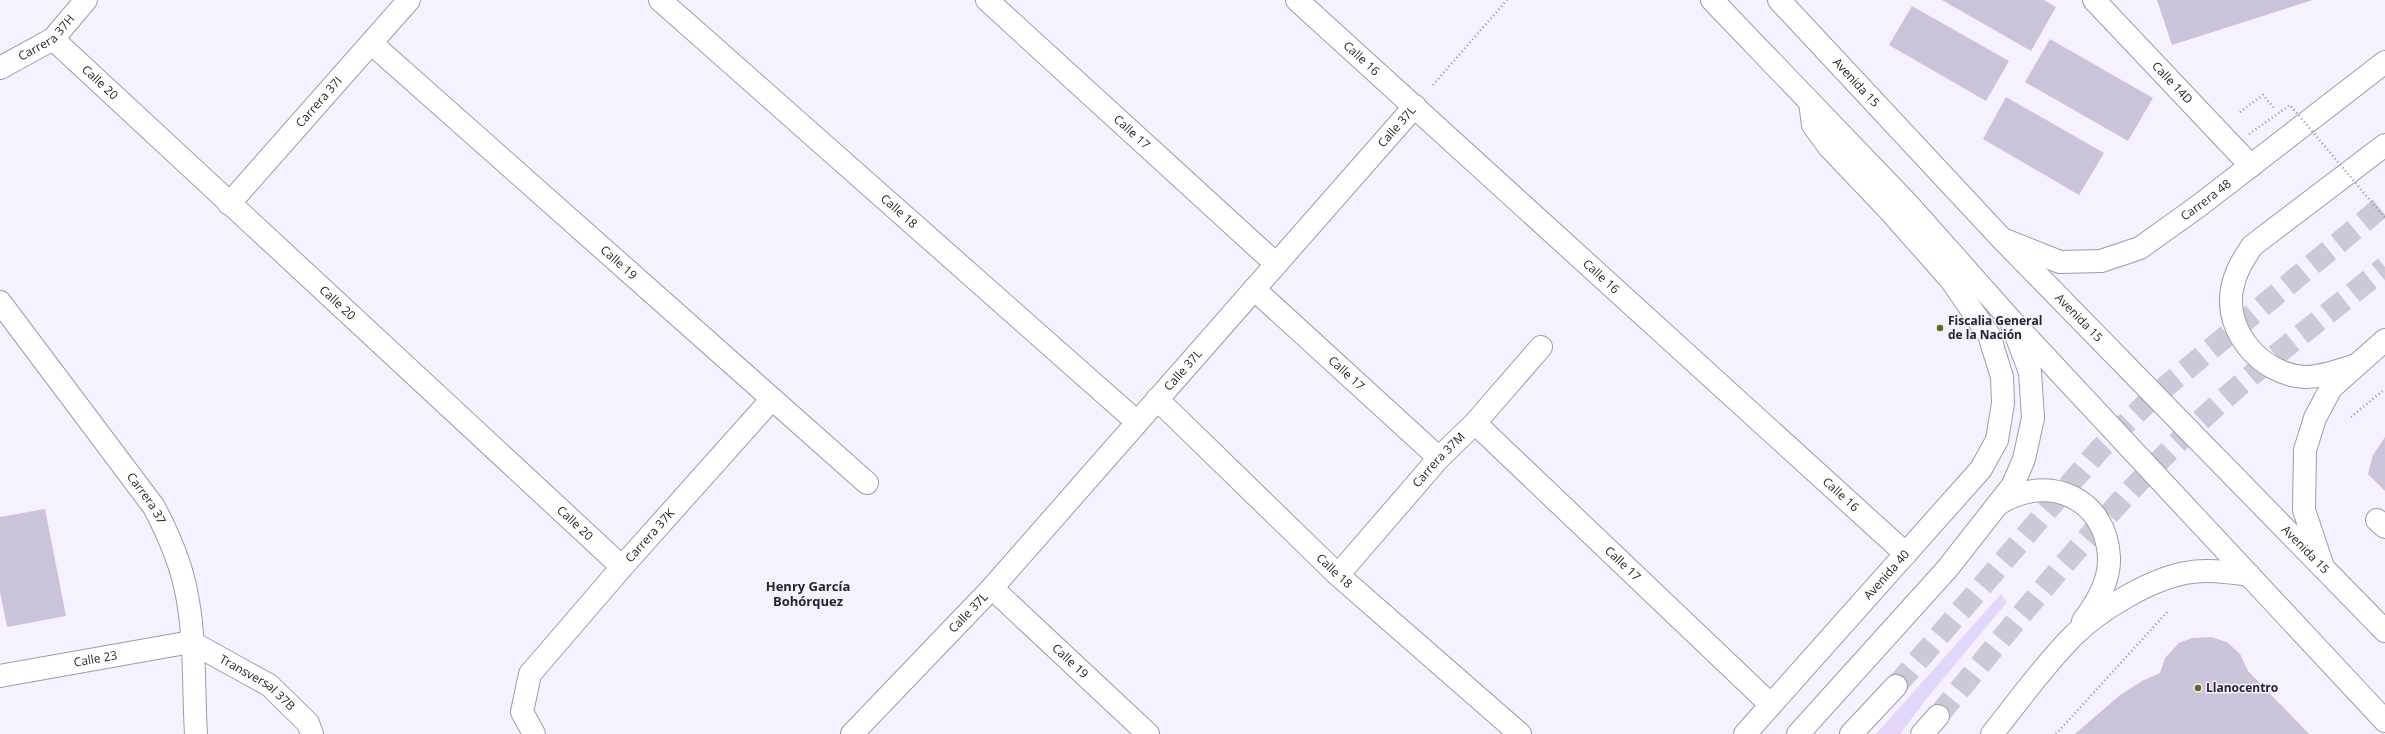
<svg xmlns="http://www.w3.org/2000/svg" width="2385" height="734" font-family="'Open Sans',sans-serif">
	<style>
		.green { fill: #e4d6fa }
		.building { fill: #ccc3da }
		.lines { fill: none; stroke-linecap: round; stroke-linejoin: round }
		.highway-tunnel { stroke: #cdc8d5; stroke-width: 22; stroke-dasharray: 22 11; stroke-linecap: butt }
		.minor-casing { stroke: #a198ae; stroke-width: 24 }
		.major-casing { stroke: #a198ae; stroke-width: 24 }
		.highway-casing { stroke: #a198ae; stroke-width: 24 }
		.path { stroke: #9894a0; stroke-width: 2.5; stroke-dasharray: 1 3; stroke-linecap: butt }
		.minor { stroke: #fff; stroke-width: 22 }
		.major { stroke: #fff; stroke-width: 22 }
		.highway { stroke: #fff; stroke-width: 22 }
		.path-bridge { stroke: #9894a0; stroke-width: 2.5; stroke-dasharray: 1 3; stroke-linecap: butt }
		.poi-dot { fill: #576d1c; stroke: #f6f1ff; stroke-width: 1.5 }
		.labels { text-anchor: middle; stroke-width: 3; stroke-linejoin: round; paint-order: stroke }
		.street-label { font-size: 12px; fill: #27232c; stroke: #f6f1ff }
		.poi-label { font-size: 12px; font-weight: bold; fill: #27232c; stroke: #f6f1ff; text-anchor: start }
		.neighbourhood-label { font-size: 13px; font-weight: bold; fill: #27232c; stroke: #f6f1ff }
	</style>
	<rect width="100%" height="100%" fill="#f6f1ff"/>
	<!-- green -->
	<path class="green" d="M2001,594L2007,602L1924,702L1900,734H1876Z"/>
	<!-- building -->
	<g class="building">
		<path d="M1942,0H2044L2056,7L2031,51Z"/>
		<path d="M2157,0H2313L2172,45Z"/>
		<path d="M1912,6L2009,61L1986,101L1889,45Z"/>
		<path d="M2050,39L2153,98L2128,141L2025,82Z"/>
		<path d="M2006,97L2104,153L2079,195L1983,139Z"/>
		<path d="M2385,437V491L2368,474L2373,455Z"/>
		<path d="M45,509L66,616L7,627L0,592V517Z"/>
		<path d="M2211,637L2227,642L2240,654L2248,671L2309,734H2075L2120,695L2142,681L2160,673L2165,658L2179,643L2192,638Z"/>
	</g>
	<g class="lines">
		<!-- highway-tunnel -->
		<g class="highway-tunnel">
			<path d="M1896,686L2100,449L2152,398L2385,204"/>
			<path d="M1938,716C2028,606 2118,494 2224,399C2276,353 2332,311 2385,267"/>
		</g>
		<!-- minor casing -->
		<g class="minor-casing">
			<g id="minor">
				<path id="s1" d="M660,0L1137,422"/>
				<path id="s2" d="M987,0L1276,264"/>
				<path id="s3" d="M1297,0L1906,554"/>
				<path id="s4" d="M2094,0L2251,166"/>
				<path id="s5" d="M53,39L622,567"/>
				<path id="s6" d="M371,43L867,483"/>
				<path id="s7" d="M0,68L53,39L86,0"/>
				<path id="s8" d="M229,204L409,0"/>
				<path id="s9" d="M2002,239L2060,262L2101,261L2140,248L2200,205L2385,62"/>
				<path id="s10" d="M1254,289L1439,458"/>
				<path id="s11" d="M0,302L154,507C167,532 179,558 185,586C196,633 193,686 196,734"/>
				<path id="s12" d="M1157,399L1338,575L1520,734"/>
				<path id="s13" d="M1475,423L1771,705"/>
				<path d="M2377,520L2385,527"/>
				<path id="s14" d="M1338,575L1439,458L1475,423L1541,347"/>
				<path id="s15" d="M992,588L1148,734"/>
				<path id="s16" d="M0,676L191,642L269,685L308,723L312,734"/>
				<path id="s17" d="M534,734L522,712L530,674L622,567L772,399"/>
				<path id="s18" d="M852,734L992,588L1415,106"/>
				<path id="s19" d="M1745,734L1981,469L1997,440L2003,403L2002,377L1989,335L1951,280L1889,210L1829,147L1813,125L1810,102"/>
			</g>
		</g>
		<!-- major casing -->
		<g class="major-casing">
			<g id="major">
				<path d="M1712,0L1907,203L2010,319L2385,721"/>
				<path id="s20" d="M1779,0L2002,239L2385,631"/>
			</g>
		</g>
		<!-- highway casing -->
		<g class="highway-casing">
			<g id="highway">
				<path d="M2356,365C2340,370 2323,377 2305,377C2263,375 2224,333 2232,289C2235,272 2243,260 2252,246L2385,145"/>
				<path d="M2000,503C2049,473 2106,498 2109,557C2110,581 2097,603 2083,621"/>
				<path d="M2323,567L2304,510L2305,450L2315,418L2331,388L2385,340"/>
				<path d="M1798,734L1947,569L2013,485L2024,459L2033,418L2030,372L2010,319"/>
				<path d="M1851,734L1896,686"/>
				<path d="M1922,734L1938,716"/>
				<path d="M1992,734C2018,702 2044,665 2073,636C2099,610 2149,580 2185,573C2206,569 2227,572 2249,575"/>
			</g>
		</g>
		<!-- path -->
		<g class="path">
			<path d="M1433,85L1507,0"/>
			<path d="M2240,112L2263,95L2275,109"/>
			<path d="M2351,417L2385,389"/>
			<path d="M2056,734L2169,610"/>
		</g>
		<!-- minor -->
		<use href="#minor" class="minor"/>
		<!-- major -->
		<use href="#major" class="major"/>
		<!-- highway -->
		<use href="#highway" class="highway"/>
		<!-- path-bridge -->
		<path class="path-bridge" d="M2249,134L2290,105L2385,218"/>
	</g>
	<!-- markers -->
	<g class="poi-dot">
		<circle cx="1940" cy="328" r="4"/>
		<circle cx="2198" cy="688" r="4"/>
	</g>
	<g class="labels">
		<!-- street labels -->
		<g class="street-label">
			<text dy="4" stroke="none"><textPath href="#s7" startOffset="56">Carrera 37H</textPath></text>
			<text dy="4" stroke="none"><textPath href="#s3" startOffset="87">Calle 16</textPath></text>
			<text dy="4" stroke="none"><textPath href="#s5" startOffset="64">Calle 20</textPath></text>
			<text dy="4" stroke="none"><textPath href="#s20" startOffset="113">Avenida 15</textPath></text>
			<text dy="4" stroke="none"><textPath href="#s4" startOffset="114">Calle 14D</textPath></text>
			<text dy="4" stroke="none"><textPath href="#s8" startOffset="136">Carrera 37I</textPath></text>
			<text dy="4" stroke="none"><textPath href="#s18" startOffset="816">Calle 37L</textPath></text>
			<text dy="4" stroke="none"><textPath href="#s2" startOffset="196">Calle 17</textPath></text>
			<text dy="4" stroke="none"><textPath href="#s9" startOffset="226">Carrera 48</textPath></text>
			<text dy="4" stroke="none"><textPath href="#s1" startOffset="319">Calle 18</textPath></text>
			<text dy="4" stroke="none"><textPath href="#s6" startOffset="331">Calle 19</textPath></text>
			<text dy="4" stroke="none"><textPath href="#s3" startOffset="411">Calle 16</textPath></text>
			<text dy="4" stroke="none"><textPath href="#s5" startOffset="388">Calle 20</textPath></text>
			<text dy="4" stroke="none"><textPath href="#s20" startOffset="437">Avenida 15</textPath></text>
			<text dy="4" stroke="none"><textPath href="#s18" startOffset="492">Calle 37L</textPath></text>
			<text dy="4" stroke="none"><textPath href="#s10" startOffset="125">Calle 17</textPath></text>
			<text dy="4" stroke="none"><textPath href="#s14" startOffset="153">Carrera 37M</textPath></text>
			<text dy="4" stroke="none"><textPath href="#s3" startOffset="735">Calle 16</textPath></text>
			<text dy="4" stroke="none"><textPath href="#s11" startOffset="245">Carrera 37</textPath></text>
			<text dy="4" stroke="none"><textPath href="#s5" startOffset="712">Calle 20</textPath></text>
			<text dy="4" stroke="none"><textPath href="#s17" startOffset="247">Carrera 37K</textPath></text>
			<text dy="4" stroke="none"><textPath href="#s20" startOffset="761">Avenida 15</textPath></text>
			<text dy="4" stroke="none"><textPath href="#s13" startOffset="204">Calle 17</textPath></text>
			<text dy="4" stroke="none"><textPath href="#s12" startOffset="247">Calle 18</textPath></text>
			<text dy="4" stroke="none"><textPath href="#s19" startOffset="213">Avenida 40</textPath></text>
			<text dy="4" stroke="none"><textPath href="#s18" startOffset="168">Calle 37L</textPath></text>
			<text dy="4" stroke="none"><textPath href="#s16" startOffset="97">Calle 23</textPath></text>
			<text dy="4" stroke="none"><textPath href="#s15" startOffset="107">Calle 19</textPath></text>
			<text dy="4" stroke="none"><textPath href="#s16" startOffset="272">Transversal 37B</textPath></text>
		</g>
		<!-- poi labels -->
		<g class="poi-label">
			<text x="1948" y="325">Fiscalia General<tspan x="1948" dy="14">de la Nación</tspan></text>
			<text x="2206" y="692">Llanocentro</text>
		</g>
		<!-- neighbourhood labels -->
		<g class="neighbourhood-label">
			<text x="808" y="591">Henry García<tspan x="808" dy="15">Bohórquez</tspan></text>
		</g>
	</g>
</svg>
